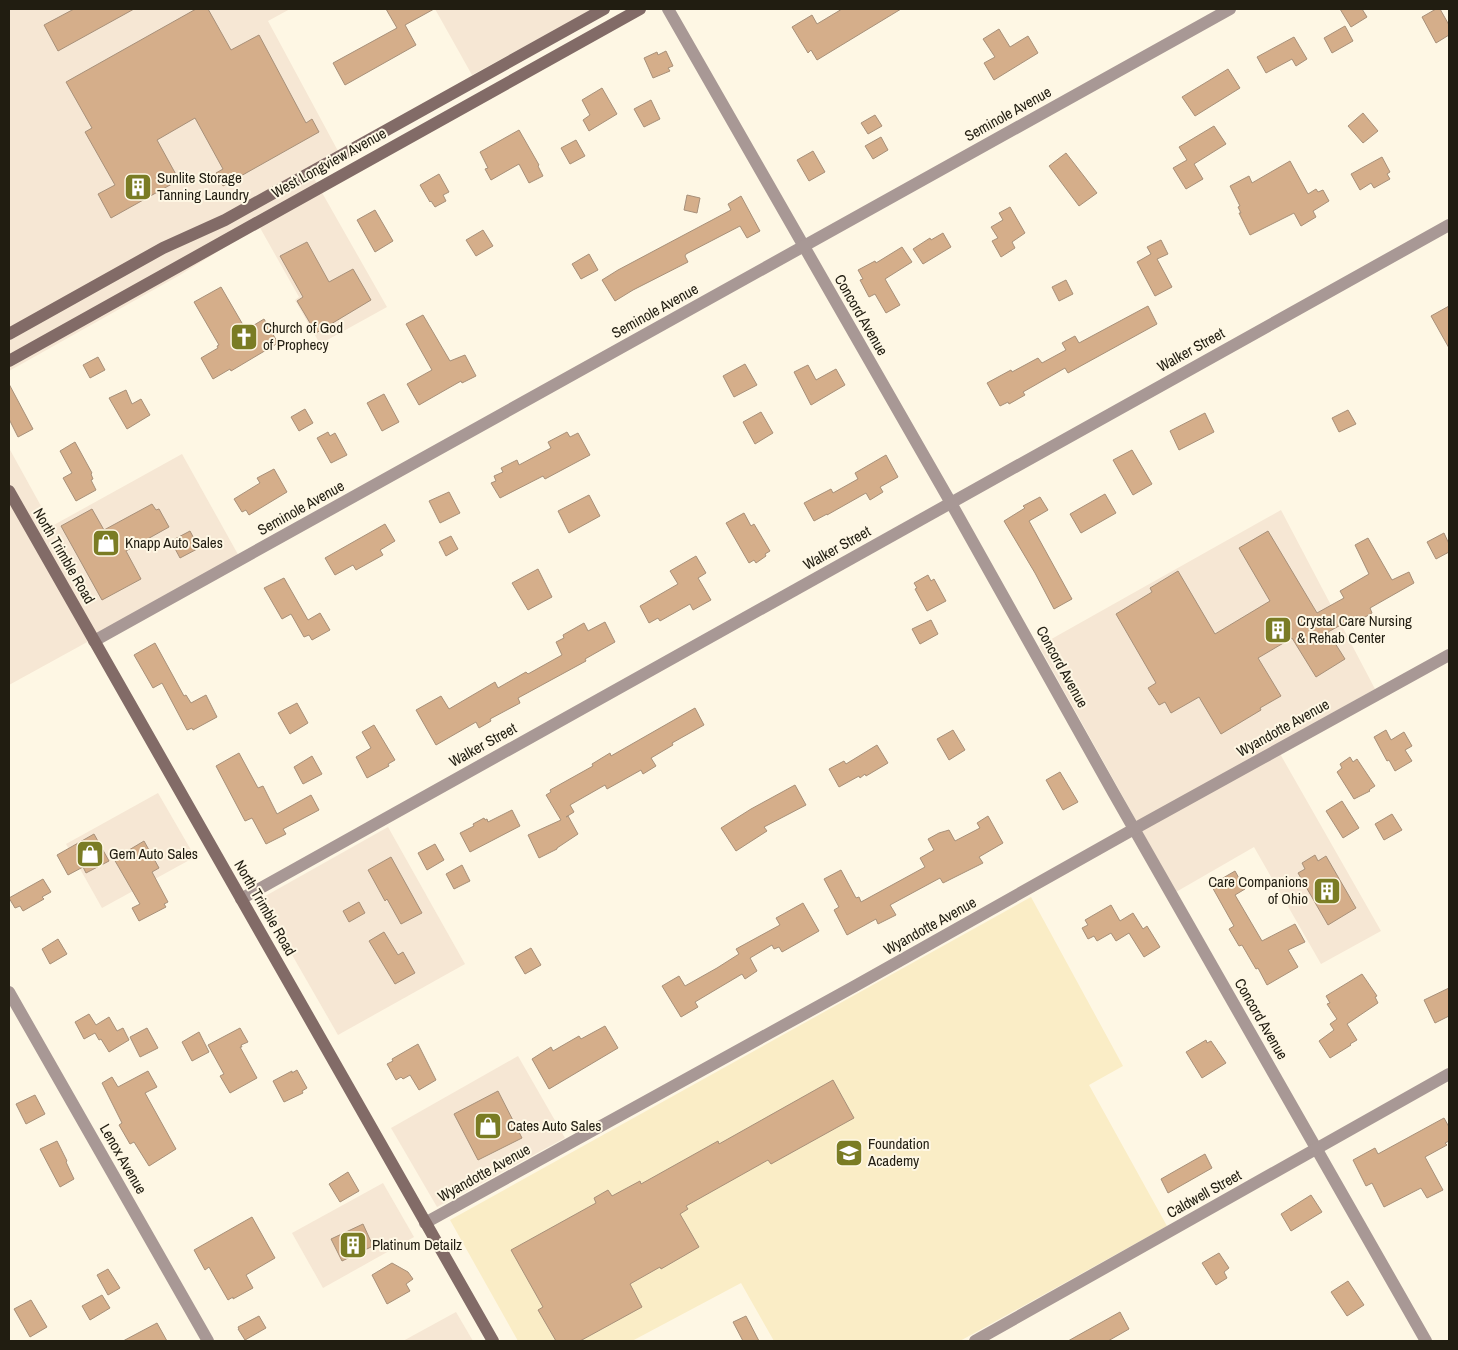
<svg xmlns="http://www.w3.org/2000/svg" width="1458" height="1350" font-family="'Archivo Narrow',sans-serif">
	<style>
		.commercial { fill: #f6e7d4 }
		.built { fill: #faedc6 }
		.building { fill: #d5ae8a; stroke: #a89079 }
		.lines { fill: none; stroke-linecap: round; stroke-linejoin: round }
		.street { stroke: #a89895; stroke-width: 12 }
		.secondary { stroke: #826b67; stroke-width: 12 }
		.labels { text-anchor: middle; stroke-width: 4; stroke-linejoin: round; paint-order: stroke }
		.street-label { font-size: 15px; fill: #211d11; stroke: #fef7e4 }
		.poi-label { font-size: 15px; fill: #211d11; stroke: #fef7e4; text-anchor: start }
	</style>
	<rect width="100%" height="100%" fill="#fef7e4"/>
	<!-- commercial -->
	<g class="commercial">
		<path d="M9,9H290L268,21L338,151L308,168L387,307L320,344L295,300L299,297L259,226L180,275L9,371Z"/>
		<path d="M435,9H593L472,75Z"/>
		<path d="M9,448L52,526L182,454L240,558L9,685Z"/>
		<path d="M1281,510L1375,689L1275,745L1381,931L1321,964L1254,847L1176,892L1039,646Z"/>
		<path d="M158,793L195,857L102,908L66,844Z"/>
		<path d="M388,827L465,964L338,1035L260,899Z"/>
		<path d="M518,1056L565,1138L437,1207L391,1128Z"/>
		<path d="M383,1183L414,1237L323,1288L292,1233Z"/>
		<path d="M456,1312L473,1341H403Z"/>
	</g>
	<!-- built -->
	<path class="built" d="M1031,897L1123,1066L1089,1085L1167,1226L960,1341H774L741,1283L632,1341H518L450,1220Z"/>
	<!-- building -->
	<g class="building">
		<path d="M74,9H134L58,51L44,25Z"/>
		<path d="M196,9H208L231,50L259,35L306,123L312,119L319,132L223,186L216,173L223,169L195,118L157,140L179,180L111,218L98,194L115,185L85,132L92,128L66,82Z"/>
		<path d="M386,9H434L405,25L416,45L345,85L333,63L397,28Z"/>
		<path d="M842,9H901L817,60L811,50L808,53L792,27L812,15L817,24Z"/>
		<path d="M1340,9H1362L1367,17L1351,27Z"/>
		<path d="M1436,9H1440L1449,25V35L1436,43L1422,17Z"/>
		<path d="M1345,26L1353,41L1332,53L1324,38Z"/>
		<path d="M999,29L1010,47L1028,36L1038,53L994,80L984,63L995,57L983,39Z"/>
		<path d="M1294,37L1307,59L1296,66L1292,59L1266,73L1257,57Z"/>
		<path d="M666,51L673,66L668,68L670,71L653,78L644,58L657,52L658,55Z"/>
		<path d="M1228,69L1240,88L1195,116L1182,97Z"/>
		<path d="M602,88L617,114L589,131L583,120L590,115L582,100Z"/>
		<path d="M651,100L660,119L644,127L634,109Z"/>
		<path d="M1363,113L1378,131L1363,143L1348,126Z"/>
		<path d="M875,115L882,126L868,134L861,123Z"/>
		<path d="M1214,126L1226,144L1194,164L1203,179L1186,189L1173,168L1187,160L1179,147Z"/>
		<path d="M519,130L539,165L538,166L543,176L529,183L519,164L491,180L485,169L488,168L480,152Z"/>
		<path d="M881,137L888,150L873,159L865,146Z"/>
		<path d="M576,140L585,156L570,164L561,148Z"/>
		<path d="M813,151L825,172L809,181L797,160Z"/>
		<path d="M1066,153L1097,193L1079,206L1049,166Z"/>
		<path d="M1382,157L1390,172L1387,174L1390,179L1374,188L1371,183L1360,190L1351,174Z"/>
		<path d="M1290,161L1308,194L1316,189L1318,192L1323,190L1329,201L1313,211L1316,217L1301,226L1294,213L1250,235L1239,213H1241L1238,207L1240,206L1230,186L1249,176L1252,183Z"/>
		<path d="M439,174L449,192L443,195L446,201L435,207L431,201L430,202L420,185Z"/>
		<path d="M687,195L700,198L697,213L684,210Z"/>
		<path d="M741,196L760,231L747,238L740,226L686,254L685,256L688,262L633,290L615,301L602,280L618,270L731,210L728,204Z"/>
		<path d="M1010,207L1025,233L1012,242L1015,248L1001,257L992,241L998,238L991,227L1003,220L999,213Z"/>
		<path d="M375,210L393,241L375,252L357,220Z"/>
		<path d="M483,230L493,246L476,256L466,240Z"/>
		<path d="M943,233L951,247L923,264L913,249L930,238L931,240Z"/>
		<path d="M1161,240L1168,254L1157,259L1172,287L1155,296L1137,262L1151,254L1147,247Z"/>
		<path d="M307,242L329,282L353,269L371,300L316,333L297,301L303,297L280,256Z"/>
		<path d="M902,247L912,262L885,279L900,305L886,313L875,294L869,297L860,280L863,279L858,270L875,261L876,263Z"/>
		<path d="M589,254L598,270L581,279L572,264Z"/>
		<path d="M1066,280L1073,294L1059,301L1052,287Z"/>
		<path d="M221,287L246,330L264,319L278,343L231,371L230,369L213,379L201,358L218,348L217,346L219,345L194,302Z"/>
		<path d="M1148,306L1157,324L1068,373L1065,368L1023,392L1025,395L1009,404L1008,402L1000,406L987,383L1011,370L1012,372L1038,358L1042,363L1066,350L1062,343L1075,336L1079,343Z"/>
		<path d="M1449,306V348L1431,316Z"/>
		<path d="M423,315L450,361L465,355L476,376L462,383L461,381L419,405L407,384L432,370L406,324Z"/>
		<path d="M98,357L105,370L90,378L83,365Z"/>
		<path d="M745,364L757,385L734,397L723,376Z"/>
		<path d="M808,365L816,380L836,369L845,385L811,405L794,372Z"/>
		<path d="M9,384L33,429L18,437L9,419Z"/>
		<path d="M126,390L132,404L141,399L150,415L127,429L109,398Z"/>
		<path d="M384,394L399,422L382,431L367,403Z"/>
		<path d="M305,409L313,423L299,431L291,417Z"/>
		<path d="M1348,410L1356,424L1339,432L1332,418Z"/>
		<path d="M761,412L773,433L755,444L743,422Z"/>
		<path d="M1205,413L1214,432L1179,450L1170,431Z"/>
		<path d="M328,432L330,436L335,433L347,455L331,463L317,438Z"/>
		<path d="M567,432L570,437L578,433L590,455L545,479L543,476L500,498L491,483L496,481L494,476L503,472L501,468L517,460L519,465L551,448L548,442Z"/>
		<path d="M75,442L92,473L91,474L93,479L91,480L96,490L76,501L63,478L72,473L60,451Z"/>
		<path d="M1132,450L1152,484L1133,495L1113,460Z"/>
		<path d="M886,455L898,477L880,487L883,492L870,500L866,493L827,515V514L814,521L804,503L831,489L833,493L858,479L855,473Z"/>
		<path d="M274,469L287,492L249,515L246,510L242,512L234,499L260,483L257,478Z"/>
		<path d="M449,492L460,513L440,523L429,501Z"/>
		<path d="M1105,494L1116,513L1081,533L1070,514Z"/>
		<path d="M589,495L600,516L569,533L558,511Z"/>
		<path d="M1040,497L1048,510L1029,521L1072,599L1054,609L1035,573L1004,521L1025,508L1023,506Z"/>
		<path d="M152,504L156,510L159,509L169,527L126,551L141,579L102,600L61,526L92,509L104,530Z"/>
		<path d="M744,513L751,526L754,524L770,551L765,554L766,556L756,563L754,560L749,563L726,523Z"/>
		<path d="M385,524L395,541L380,550L383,555L356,570L353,565L335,575L325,558Z"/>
		<path d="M190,531L199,548L180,558L171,541Z"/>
		<path d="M1268,531L1317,613L1344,598L1340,591L1369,574L1355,545L1368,538L1392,580L1409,572L1414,583L1370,608L1372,613L1360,620L1357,616L1328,632L1345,659L1316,677L1292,638L1258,658L1281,696L1260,708L1261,710L1221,734L1199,697L1171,713L1165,702L1159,705L1148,688L1156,683L1116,614L1152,592L1150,588L1178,571L1215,634L1270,601L1239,548Z"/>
		<path d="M1444,533L1449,544V552L1436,559L1427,542Z"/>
		<path d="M451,536L458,549L446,556L439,542Z"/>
		<path d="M696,556L706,573L698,578L711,600L693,610L690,604L660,621L658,618L649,623L640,606L678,584L670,571Z"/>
		<path d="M538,569L552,597L528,610L512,583Z"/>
		<path d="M928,575L931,581L934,579L946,601L927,611L915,589L917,588L914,583Z"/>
		<path d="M284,578L308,620L320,613L330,630L312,640L309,635L304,637L291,614L282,619L264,588Z"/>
		<path d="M931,620L938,634L920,644L912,629Z"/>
		<path d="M605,622L615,642L585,659L586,661L518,698L520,703L490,719L491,721L479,728L476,722L436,745L416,710L441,696L449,709L495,682L498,688L526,672L528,674L562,655L556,642L564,638L563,635L584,623L588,631Z"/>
		<path d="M155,643L184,696L186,695L191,703L206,695L217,717L193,730L192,728L187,730L162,683L153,688L134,655Z"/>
		<path d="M297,703L308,723L290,734L278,713Z"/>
		<path d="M695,708L704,725L672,743L673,745L651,758L656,766L643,774L641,770L607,789L605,785L570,805L574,812L566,817L568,816L578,834L557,848V849L539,858L528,835L561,820L546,795L551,792L550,790L593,766L592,764L610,753L611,756Z"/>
		<path d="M374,725L395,760L388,764L389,766L367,778L356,757L371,748L362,732Z"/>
		<path d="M953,730L965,750L949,760L937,739Z"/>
		<path d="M1386,730L1391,740L1404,732L1412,746L1405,750L1412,761L1395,771L1389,760L1387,761L1374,737Z"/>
		<path d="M877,745L888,763L866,776L865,774L860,778L859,776L839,787L829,769L844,761L846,764Z"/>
		<path d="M239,753L258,788L263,786L277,814L311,795L319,810L283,829L286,834L266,844L252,818L245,821L216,766Z"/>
		<path d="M312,756L322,774L303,784L294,767Z"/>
		<path d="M1350,757L1353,762L1357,759L1375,786L1369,790L1370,791L1354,799L1337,772L1342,768L1340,764Z"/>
		<path d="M1060,772L1078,802L1063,810L1046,780Z"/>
		<path d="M795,785L806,805L764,827L767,831L736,851L721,828L751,809Z"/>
		<path d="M1342,801L1359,828L1343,838L1326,811Z"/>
		<path d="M512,810L520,826L470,852L460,833L474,826L473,824L484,818L485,820L487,819L488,822Z"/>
		<path d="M1392,814L1402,830L1384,840L1375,824Z"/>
		<path d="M988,816L1003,843L979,857L983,863L943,883L940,878L890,905L896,915L878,924L876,919L847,935L834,910L839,907L824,879L841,870L856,898L859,897L861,902L925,867L920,858L934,850L928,839L939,833L949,830L955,841L980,828L977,823Z"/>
		<path d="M94,834L109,861L86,873L83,867L68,875L57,855Z"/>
		<path d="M144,841L159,868L152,872L168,902L164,904L166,907L139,921L132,908L140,904L114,859Z"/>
		<path d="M435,844L444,860L427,870L418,853Z"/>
		<path d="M1315,855L1318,861L1326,856L1356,908L1328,925L1298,873L1305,869L1302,863Z"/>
		<path d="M391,857L422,913L401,924L387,899L385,901L368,870Z"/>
		<path d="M462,865L470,881L454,889L446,874Z"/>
		<path d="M1235,871L1245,889L1235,895L1262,941L1295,924L1305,942L1288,950L1298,967L1267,985L1258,968L1256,969L1242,945L1239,946L1229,929L1234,926L1211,885Z"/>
		<path d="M43,879L51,892L42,897L44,899L23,911L20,906L15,908L9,898Z"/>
		<path d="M359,902L365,913L349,922L343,911Z"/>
		<path d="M803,903L819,931L782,952L779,947L774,949L772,945L750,958L757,971L745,979L742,974L695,1002L698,1007L681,1017L662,986L679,976L685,986L717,968L739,954L736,949L780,925L776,918Z"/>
		<path d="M1111,905L1120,921L1133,913L1143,929L1147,926L1160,947L1144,957L1129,933L1116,941L1111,933L1097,941L1094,936L1088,939L1082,928L1088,925L1085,920Z"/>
		<path d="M384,932L398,955L403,952L415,973L395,984L369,941Z"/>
		<path d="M58,939L67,954L50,964L42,949Z"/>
		<path d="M531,948L541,965L525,974L515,957Z"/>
		<path d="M1362,974L1377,996L1375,997L1378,1003L1347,1024L1357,1040L1350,1044L1351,1045L1330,1058L1319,1041L1334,1030L1330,1024L1337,1019L1327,1004L1330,1003L1326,996Z"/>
		<path d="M1449,988V1016L1435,1023L1424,1000Z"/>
		<path d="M89,1014L96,1025L109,1017L117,1031L123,1028L129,1040L109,1052L101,1039L99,1040L95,1033L84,1039L75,1022Z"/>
		<path d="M605,1026L618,1048L549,1089L532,1059L551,1047L553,1051L579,1036L581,1039Z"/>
		<path d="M147,1028L158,1048L140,1057L130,1037Z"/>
		<path d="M240,1028L248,1042L241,1045L242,1047H240L257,1078L230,1093L220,1076L224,1074L208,1045Z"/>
		<path d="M199,1032L209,1052L192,1061L182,1042Z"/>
		<path d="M1206,1040L1207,1043L1211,1041L1226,1063L1202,1078L1186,1052Z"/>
		<path d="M418,1044L436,1080L419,1090L410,1075L403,1079L401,1077L396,1080L387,1064L393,1061L392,1059Z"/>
		<path d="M297,1070L307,1088L302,1091L303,1093L284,1102L273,1081L292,1071V1073Z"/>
		<path d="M148,1071L157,1087L145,1093L176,1149L149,1166L134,1142L130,1144L119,1125L122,1123L102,1083L112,1077L118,1087Z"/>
		<path d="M833,1080L854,1118L771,1164L768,1160L686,1206L688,1209L680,1214L699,1247L661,1269L660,1267L630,1284L642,1307L580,1341H556L538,1310L543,1307L511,1250L596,1203L594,1198L608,1190L612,1196L640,1181L641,1184L718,1141L719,1144Z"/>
		<path d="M498,1091L522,1138L478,1160L454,1114Z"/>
		<path d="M35,1095L45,1114L26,1124L16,1104Z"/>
		<path d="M1444,1118L1449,1127V1141L1445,1143L1447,1145L1425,1157L1443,1190L1427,1198L1421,1188L1384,1207L1372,1183L1366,1186L1353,1160L1375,1148L1378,1154Z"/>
		<path d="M57,1141L67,1161L66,1162L74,1179L60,1187L40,1149Z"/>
		<path d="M1205,1154L1212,1168L1168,1193L1161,1179Z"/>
		<path d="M348,1172L359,1191L340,1202L329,1184Z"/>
		<path d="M1311,1195L1322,1212L1291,1231L1281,1214Z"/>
		<path d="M252,1217L275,1258L246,1275L253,1288L233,1299V1297L228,1300L209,1267L205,1270L194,1250Z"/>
		<path d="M363,1224L373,1246L342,1261L331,1239Z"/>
		<path d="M1219,1253L1229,1268L1224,1272L1227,1278L1216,1285L1202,1263Z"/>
		<path d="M392,1263L408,1272L413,1279L406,1284L410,1291L387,1304L372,1275Z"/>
		<path d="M108,1269L120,1288L108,1295L97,1275Z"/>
		<path d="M1348,1281L1364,1305L1347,1316L1331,1292Z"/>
		<path d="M102,1295L110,1308L90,1320L82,1306Z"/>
		<path d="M31,1300L47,1327L30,1337L14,1309Z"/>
		<path d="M1120,1312L1129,1329L1108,1341H1068Z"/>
		<path d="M259,1316L266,1328L245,1340L238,1329H239L238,1327Z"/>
		<path d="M746,1316L759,1341H743L733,1322Z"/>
		<path d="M157,1323L167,1341H123Z"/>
	</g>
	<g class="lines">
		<!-- street -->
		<g class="street">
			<path d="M668,9L951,503L1113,792L1426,1341"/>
			<path d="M94,641L1230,9"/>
			<path d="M241,899L1449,225"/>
			<path d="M9,992L208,1341"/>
			<path d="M425,1223L855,986L1134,829L1449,655"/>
			<path d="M975,1341L1449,1074"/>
		</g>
		<!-- secondary -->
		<g class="secondary">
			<path d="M9,334L163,248L225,220L604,9"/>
			<path d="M9,361L640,9"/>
			<path d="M9,491L493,1341"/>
		</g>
	</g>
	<!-- icons -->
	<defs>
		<g id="building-square" transform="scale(1.4375)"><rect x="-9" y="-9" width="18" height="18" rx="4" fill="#7a7c24" stroke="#fef7e4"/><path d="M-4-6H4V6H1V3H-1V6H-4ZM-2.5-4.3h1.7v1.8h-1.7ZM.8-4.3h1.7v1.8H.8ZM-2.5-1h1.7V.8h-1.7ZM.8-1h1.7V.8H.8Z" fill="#fff"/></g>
		<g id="church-square" transform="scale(1.4375)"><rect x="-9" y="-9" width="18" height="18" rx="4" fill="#7a7c24" stroke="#fef7e4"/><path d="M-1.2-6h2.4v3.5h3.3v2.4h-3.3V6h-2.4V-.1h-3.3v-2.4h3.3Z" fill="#fff"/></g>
		<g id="shop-square" transform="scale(1.4375)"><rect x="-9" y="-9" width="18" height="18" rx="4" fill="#7a7c24" stroke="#fef7e4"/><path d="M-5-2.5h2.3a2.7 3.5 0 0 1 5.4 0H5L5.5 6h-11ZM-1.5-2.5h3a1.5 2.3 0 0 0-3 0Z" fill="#fff"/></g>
		<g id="school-square" transform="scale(1.4375)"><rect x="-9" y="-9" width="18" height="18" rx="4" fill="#7a7c24" stroke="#fef7e4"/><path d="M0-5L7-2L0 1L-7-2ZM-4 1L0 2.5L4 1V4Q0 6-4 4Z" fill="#fff"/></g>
	</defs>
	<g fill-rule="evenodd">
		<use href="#building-square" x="138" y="187"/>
		<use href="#church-square" x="244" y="337"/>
		<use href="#shop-square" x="106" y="543"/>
		<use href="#building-square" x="1278" y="630"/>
		<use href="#shop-square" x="90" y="854"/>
		<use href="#building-square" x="1327" y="891"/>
		<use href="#shop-square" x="488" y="1126"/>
		<use href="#school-square" x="849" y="1153"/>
		<use href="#building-square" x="353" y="1245"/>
	</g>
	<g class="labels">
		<!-- street labels -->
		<g class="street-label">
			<text transform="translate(1008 114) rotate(-29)" y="5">Seminole Avenue</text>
			<text transform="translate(329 163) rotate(-29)" y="5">West Longview Avenue</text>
			<text transform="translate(655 311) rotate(-29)" y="5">Seminole Avenue</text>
			<text transform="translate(861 315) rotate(60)" y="5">Concord Avenue</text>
			<text transform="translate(1191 350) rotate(-29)" y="5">Walker Street</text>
			<text transform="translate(301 508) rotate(-29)" y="5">Seminole Avenue</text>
			<text transform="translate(837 548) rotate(-29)" y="5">Walker Street</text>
			<text transform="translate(64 556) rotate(60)" y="5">North Trimble Road</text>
			<text transform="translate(1062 667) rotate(61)" y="5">Concord Avenue</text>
			<text transform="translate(1283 728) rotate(-29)" y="5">Wyandotte Avenue</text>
			<text transform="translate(483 745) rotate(-29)" y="5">Walker Street</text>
			<text transform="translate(265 908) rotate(60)" y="5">North Trimble Road</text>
			<text transform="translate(930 926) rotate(-29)" y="5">Wyandotte Avenue</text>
			<text transform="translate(1261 1019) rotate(60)" y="5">Concord Avenue</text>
			<text transform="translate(123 1159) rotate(60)" y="5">Lenox Avenue</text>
			<text transform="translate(484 1173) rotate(-29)" y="5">Wyandotte Avenue</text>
			<text transform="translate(1204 1194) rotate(-29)" y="5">Caldwell Street</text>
		</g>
		<!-- poi labels -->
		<g class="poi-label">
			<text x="157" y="183">Sunlite Storage<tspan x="157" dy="17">Tanning Laundry</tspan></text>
			<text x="263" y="333">Church of God<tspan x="263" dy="17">of Prophecy</tspan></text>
			<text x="125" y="548">Knapp Auto Sales</text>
			<text x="1297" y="626">Crystal Care Nursing<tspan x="1297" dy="17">&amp; Rehab Center</tspan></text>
			<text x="109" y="859">Gem Auto Sales</text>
			<text x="1308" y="887" text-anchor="end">Care Companions<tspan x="1308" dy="17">of Ohio</tspan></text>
			<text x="507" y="1131">Cates Auto Sales</text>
			<text x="868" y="1149">Foundation<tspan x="868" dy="17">Academy</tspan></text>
			<text x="372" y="1250">Platinum Detailz</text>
		</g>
	</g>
	<!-- border -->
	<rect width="1458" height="1350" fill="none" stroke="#211d11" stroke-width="20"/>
</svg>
